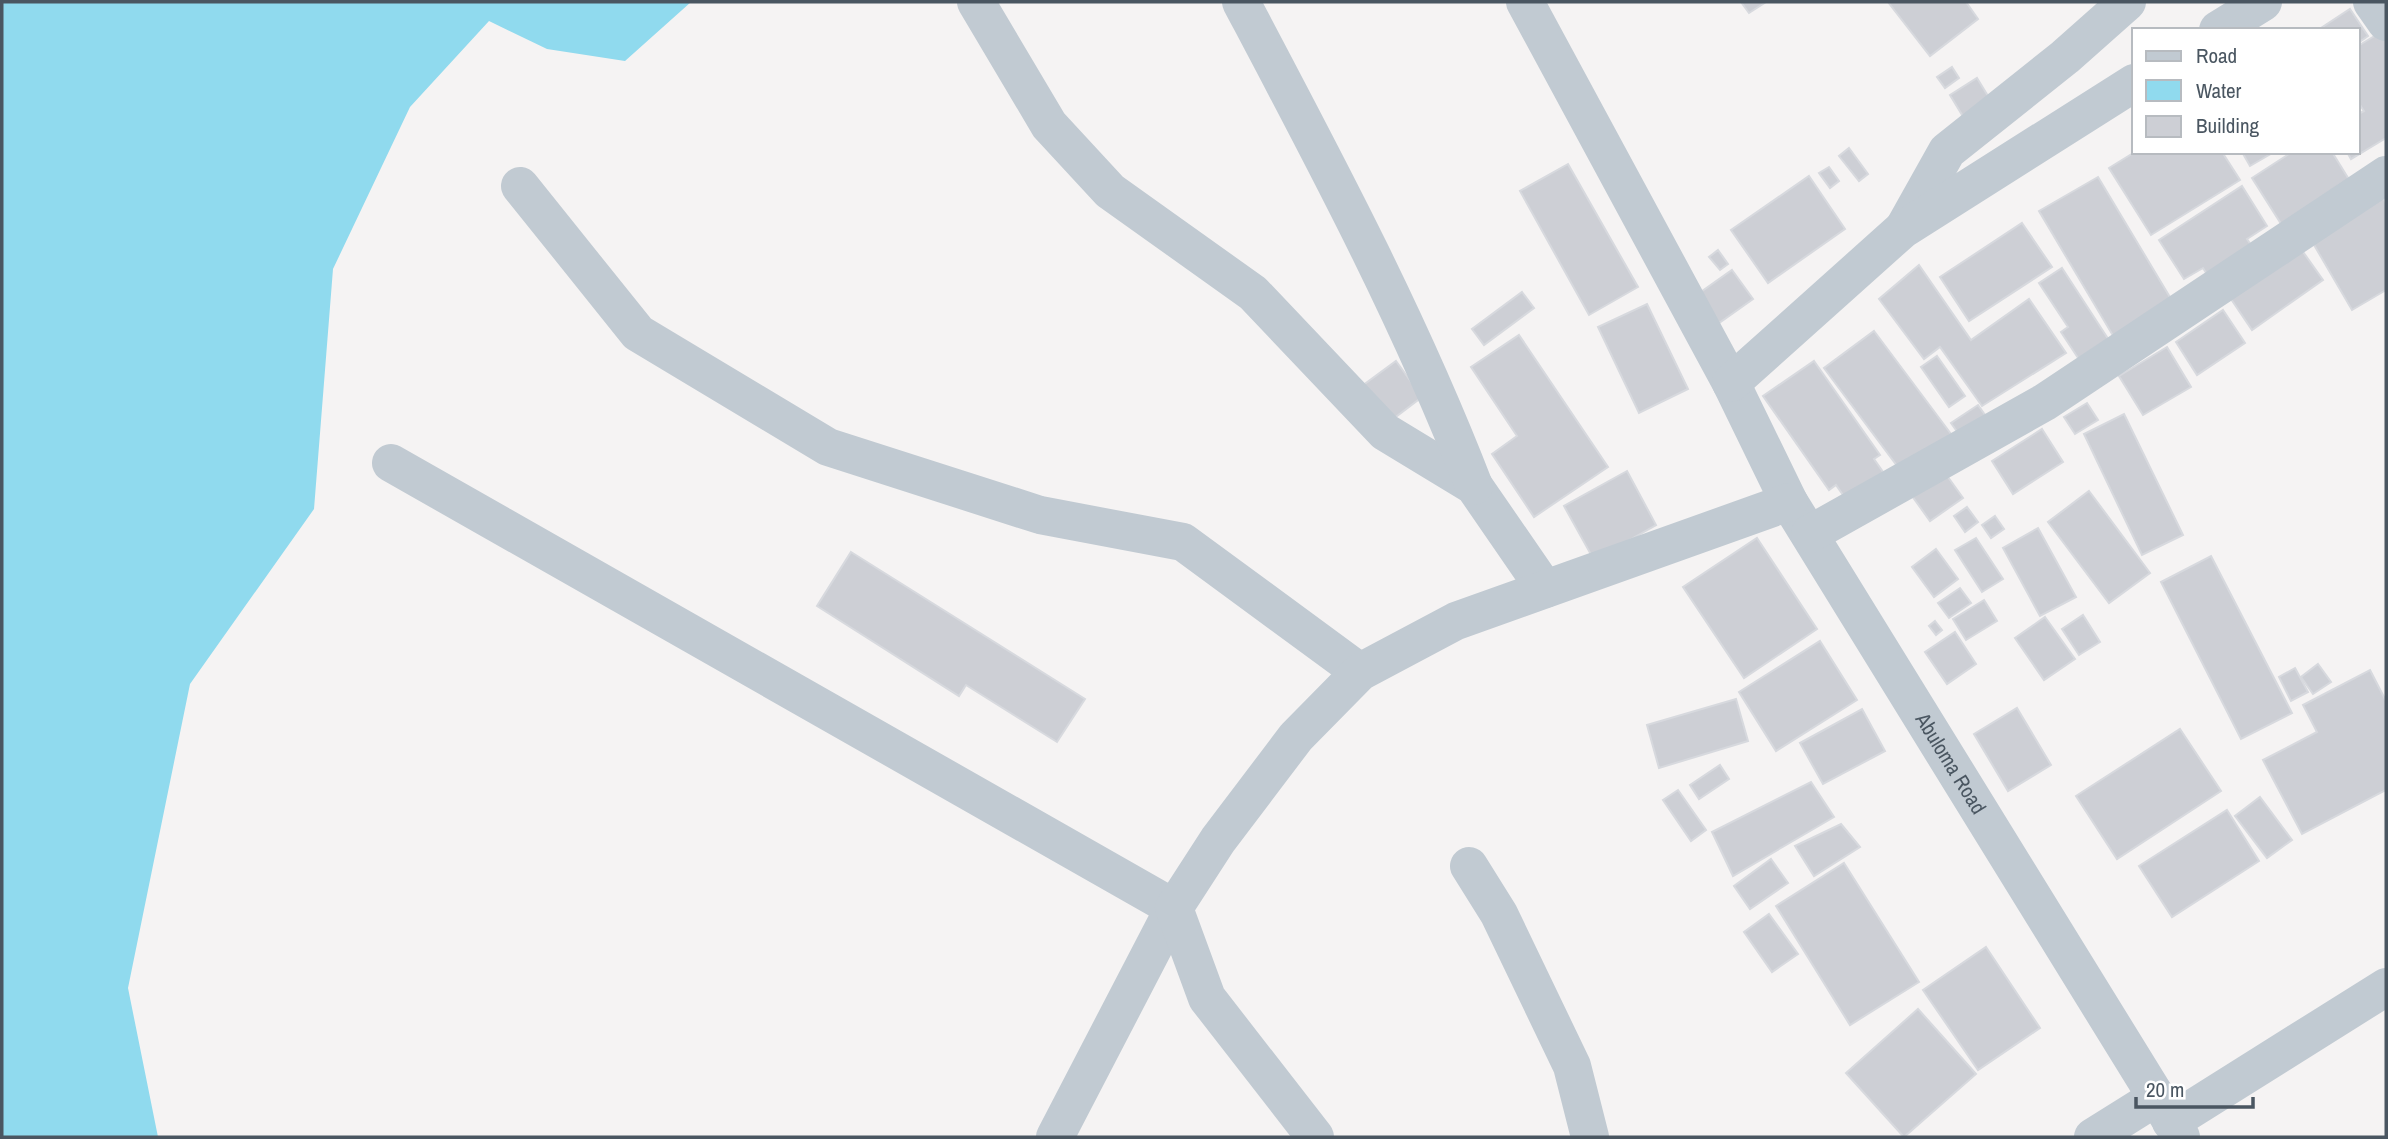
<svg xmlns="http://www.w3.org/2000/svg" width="2388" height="1139" font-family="'Archivo Narrow',sans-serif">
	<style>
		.water { fill: #90daee }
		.building { fill: #cdcfd5; stroke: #d7d9de; stroke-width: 2 }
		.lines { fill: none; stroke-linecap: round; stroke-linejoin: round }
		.minor { stroke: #c1cad2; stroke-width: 38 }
		.labels { text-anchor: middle; stroke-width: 5; stroke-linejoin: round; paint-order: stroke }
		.street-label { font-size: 21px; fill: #4a5661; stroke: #fff }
	</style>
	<rect width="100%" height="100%" fill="#f5f3f3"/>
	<!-- water -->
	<path class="water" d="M2,2H691L625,61L547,49L489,21L410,107L333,269L314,509L190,684L128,988L158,1137H2Z"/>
	<!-- building -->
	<g class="building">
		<path d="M1741,2H1766L1749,13Z"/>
		<path d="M1888,2H1966L1978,19L1930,56Z"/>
		<path d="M2350,9L2368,36L2358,43V30H2318Z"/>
		<path d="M2381,32L2386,40V138L2351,159L2347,152H2358V114L2364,111L2358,102V46Z"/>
		<path d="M1952,67L1959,78L1945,88L1937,77Z"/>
		<path d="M1977,78L1991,101L1964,118L1950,95Z"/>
		<path d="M1849,148L1868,174L1859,181L1839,156Z"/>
		<path d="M2135,152H2222L2240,180L2151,235L2109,168Z"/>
		<path d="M2242,152H2274L2250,166Z"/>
		<path d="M2292,152H2332L2353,186L2285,230L2252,178Z"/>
		<path d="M1568,164L1638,287L1589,315L1520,191Z"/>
		<path d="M1829,167L1839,181L1830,188L1819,173Z"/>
		<path d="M1809,176L1845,229L1768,283L1731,230Z"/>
		<path d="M2098,177L2174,304L2115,339L2039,211Z"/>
		<path d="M2242,186L2267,226L2247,239L2256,253L2212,282L2203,268L2184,279L2159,240Z"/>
		<path d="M2382,195L2386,203V290L2352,310L2310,238Z"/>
		<path d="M2022,223L2052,267L1969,321L1940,277Z"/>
		<path d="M2301,249L2323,280L2252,330L2231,299Z"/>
		<path d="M1718,250L1728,264L1720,270L1709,257Z"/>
		<path d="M1919,265L1971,340L2029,299L2066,353L1982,406L1940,347L1924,359L1879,299Z"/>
		<path d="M2062,268L2114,348L2084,367L2061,332L2068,327L2039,283Z"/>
		<path d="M1732,270L1753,299L1719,323L1698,294Z"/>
		<path d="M1522,292L1534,308L1484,345L1472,329Z"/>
		<path d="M1647,304L1688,389L1639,413L1598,327Z"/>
		<path d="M2223,310L2245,343L2197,375L2176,342Z"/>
		<path d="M1874,331L1951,434L1901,471L1824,368Z"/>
		<path d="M1519,335L1608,467L1534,517L1492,454L1517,436L1471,367Z"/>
		<path d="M2167,347L2191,387L2143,415L2119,376Z"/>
		<path d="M1937,356L1965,396L1949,407L1921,367Z"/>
		<path d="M1396,361L1422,397L1389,422L1362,386Z"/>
		<path d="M1814,361L1880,455L1874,459L1888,479L1850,505L1836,485L1829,490L1763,396Z"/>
		<path d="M2087,403L2098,420L2075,434L2064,417Z"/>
		<path d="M1978,405L1990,422L1963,440L1951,423Z"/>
		<path d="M2124,414L2183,535L2142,555L2084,434Z"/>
		<path d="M2042,429L2063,462L2013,494L1992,461Z"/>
		<path d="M1940,466L1963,498L1930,521L1907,489Z"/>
		<path d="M1627,471L1656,525L1594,560L1564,506Z"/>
		<path d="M2089,491L2150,573L2109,603L2048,522Z"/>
		<path d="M1967,507L1978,522L1965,532L1954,516Z"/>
		<path d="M1995,516L2004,529L1991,538L1982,525Z"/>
		<path d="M2038,528L2076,597L2040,616L2003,548Z"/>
		<path d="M1757,538L1817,629L1744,678L1683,587Z"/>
		<path d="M1976,538L2003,579L1982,592L1955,550Z"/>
		<path d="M1936,549L1958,579L1934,597L1912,567Z"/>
		<path d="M851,552L1085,699L1057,742L966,685L959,696L817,606Z"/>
		<path d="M2211,556L2292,713L2241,739L2161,582Z"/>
		<path d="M1960,588L1971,603L1949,618L1938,603Z"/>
		<path d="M1984,600L1997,621L1966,640L1953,619Z"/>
		<path d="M2083,615L2100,642L2079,655L2062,629Z"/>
		<path d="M2045,617L2075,659L2044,680L2015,638Z"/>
		<path d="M1935,621L1942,630L1936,635L1929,626Z"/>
		<path d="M1955,632L1976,664L1947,684L1925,652Z"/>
		<path d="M1820,641L1857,700L1776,751L1739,692Z"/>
		<path d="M2318,664L2331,682L2313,694L2301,677Z"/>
		<path d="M2295,668L2308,692L2291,701L2279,677Z"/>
		<path d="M2370,670L2386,701V790L2302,834L2263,760L2317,732L2303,705Z"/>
		<path d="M1736,699L1748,741L1659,768L1647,725Z"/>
		<path d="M2017,708L2051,765L2008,791L1974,734Z"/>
		<path d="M1862,709L1885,751L1823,784L1800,743Z"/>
		<path d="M2180,729L2221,791L2117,859L2076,796Z"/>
		<path d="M1720,765L1729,779L1699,799L1690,785Z"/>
		<path d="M1811,782L1834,817L1733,876L1712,832Z"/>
		<path d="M1678,790L1706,830L1691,841L1663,800Z"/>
		<path d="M2260,797L2292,840L2267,858L2235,816Z"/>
		<path d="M2227,810L2259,861L2172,917L2139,866Z"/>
		<path d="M1841,824L1860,847L1814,876L1795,846Z"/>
		<path d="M1771,859L1788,883L1750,909L1734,886Z"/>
		<path d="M1844,863L1919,982L1850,1025L1776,906Z"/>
		<path d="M1769,914L1798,954L1772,972L1744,932Z"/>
		<path d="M1986,947L2040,1028L1978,1070L1923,990Z"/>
		<path d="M1918,1009L1976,1074L1904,1137L1846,1073Z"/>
	</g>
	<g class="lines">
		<!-- minor -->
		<g class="minor">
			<path d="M976,2L1049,125L1110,191L1253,293L1385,432L1474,486L1545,589"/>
			<path d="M1241,2C1325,161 1409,318 1474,486"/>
			<path id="s1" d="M1525,2L1731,383L1789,502L2181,1137"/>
			<path d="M2372,2L2386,22"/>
			<path d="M2218,30L2263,2"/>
			<path d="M520,186L638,333L828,447L1040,515L1183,542L1360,672"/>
			<path d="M1905,226L1947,151L2065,57L2127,2"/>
			<path d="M1731,383L1902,230L2134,83"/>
			<path d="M391,463L1174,908L1055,1137"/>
			<path d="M1810,534L2045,402L2386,175"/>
			<path d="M1469,866L1499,914L1572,1066L1590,1137"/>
			<path d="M2171,1122L2386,987"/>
			<path d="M1315,1137L1207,998L1174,908L1218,840L1296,737L1360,672L1456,621L1789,502"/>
			<path d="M2093,1137L2157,1097"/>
		</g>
	</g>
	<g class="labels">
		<!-- street labels -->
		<g class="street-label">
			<text dy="7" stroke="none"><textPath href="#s1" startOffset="873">Abuloma Road</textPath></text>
		</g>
	</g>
	<!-- border -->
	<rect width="2388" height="1139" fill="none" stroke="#4a5661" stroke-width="7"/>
	<!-- legend -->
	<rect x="2132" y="28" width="228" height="126" fill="#ffffff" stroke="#b7bbc0" stroke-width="2"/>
	<rect x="2146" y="51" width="35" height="10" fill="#c1cad2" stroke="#b7bbc0" stroke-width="2"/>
	<text x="2196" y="63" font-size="21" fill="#4a5661">Road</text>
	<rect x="2146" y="80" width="35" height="21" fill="#90daee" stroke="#b7bbc0" stroke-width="2"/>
	<text x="2196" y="98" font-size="21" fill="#4a5661">Water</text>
	<rect x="2146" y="116" width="35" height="21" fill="#cdcfd5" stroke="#b7bbc0" stroke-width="2"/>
	<text x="2196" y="133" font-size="21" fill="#4a5661">Building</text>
	<!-- scale -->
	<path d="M2136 1097v10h117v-10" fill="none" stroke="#4a5661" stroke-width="3.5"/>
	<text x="2146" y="1097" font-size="21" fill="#4a5661" stroke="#ffffff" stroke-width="5" paint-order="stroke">20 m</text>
</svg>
